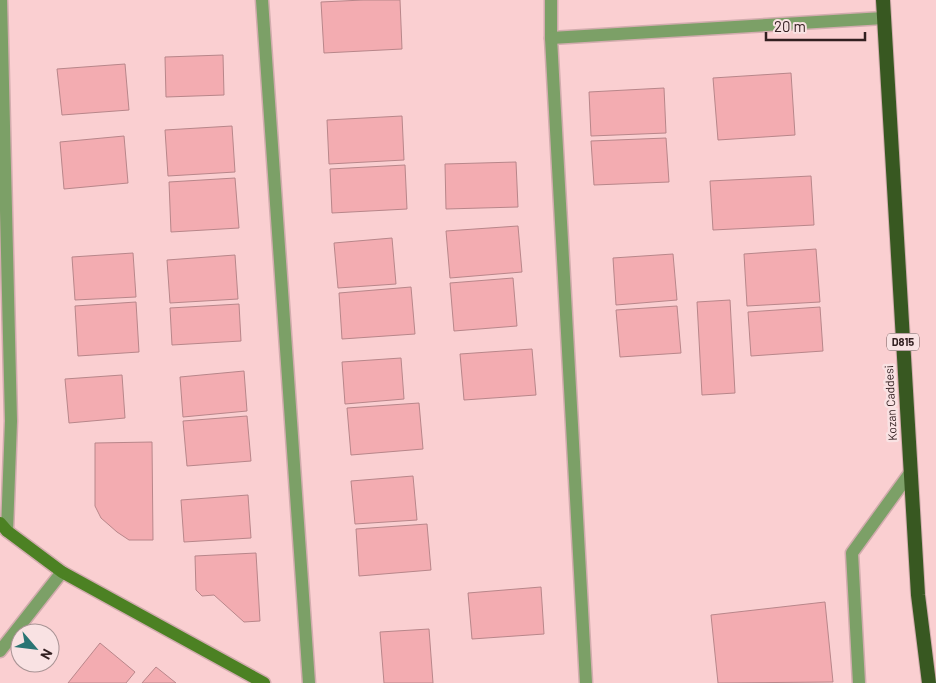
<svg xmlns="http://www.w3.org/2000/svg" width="936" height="683" font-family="Barlow,sans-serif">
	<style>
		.building { fill: #f3acb1; stroke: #b8868a }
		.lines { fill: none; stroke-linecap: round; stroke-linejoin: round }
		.service-casing { stroke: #d2acae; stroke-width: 15 }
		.minor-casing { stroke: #d2acae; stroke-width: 15 }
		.secondary-casing { stroke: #d2acae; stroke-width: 15 }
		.trunk-casing { stroke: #d2acae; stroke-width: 16 }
		.service { stroke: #7ca067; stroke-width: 12 }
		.minor { stroke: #7ca067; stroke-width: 12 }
		.secondary { stroke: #4c8123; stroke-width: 12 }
		.trunk { stroke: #385821; stroke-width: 14 }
		.labels { text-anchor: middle; stroke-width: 5; stroke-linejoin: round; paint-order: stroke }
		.shield { fill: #f9e2e3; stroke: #6e5a5a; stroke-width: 1 }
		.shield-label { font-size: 11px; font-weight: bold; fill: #321f20 }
		.street-label { font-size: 12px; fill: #321f20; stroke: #f9e2e3 }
	</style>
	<rect width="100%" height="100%" fill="#facfd1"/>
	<!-- building -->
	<g class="building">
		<path d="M363,0H400L402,49L324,53L321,2Z"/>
		<path d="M223,55L224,95L166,97L165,57Z"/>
		<path d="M125,64L129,110L62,115L57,69Z"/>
		<path d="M791,73L795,135L718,140L713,78Z"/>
		<path d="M664,88L666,133L591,136L589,92Z"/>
		<path d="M402,116L404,160L329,164L327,120Z"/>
		<path d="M232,126L235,172L168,176L165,130Z"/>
		<path d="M124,136L128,183L64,189L60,142Z"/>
		<path d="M666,138L669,182L594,185L591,141Z"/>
		<path d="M516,162L518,207L446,209L445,164Z"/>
		<path d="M405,165L407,209L332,213L330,169Z"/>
		<path d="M811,176L814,225L713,230L710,181Z"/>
		<path d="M235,178L239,228L171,232L169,182Z"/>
		<path d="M518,226L522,272L450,278L446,231Z"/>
		<path d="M392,238L396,284L338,288L334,243Z"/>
		<path d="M816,249L820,302L747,306L744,254Z"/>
		<path d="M133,253L136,297L75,300L72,257Z"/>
		<path d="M673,254L677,300L616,305L613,258Z"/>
		<path d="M235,255L238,299L170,303L167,260Z"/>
		<path d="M513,278L517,326L454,331L450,283Z"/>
		<path d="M411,287L415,334L342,339L339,293Z"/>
		<path d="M730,300L735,393L702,395L697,302Z"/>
		<path d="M136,302L139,352L78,356L75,306Z"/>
		<path d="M239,304L241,341L172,345L170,308Z"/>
		<path d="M677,306L681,353L620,357L616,310Z"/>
		<path d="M820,307L823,351L751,356L748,312Z"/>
		<path d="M532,349L536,395L464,400L460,354Z"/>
		<path d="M401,358L404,399L345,404L342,362Z"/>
		<path d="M244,371L247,411L183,417L180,377Z"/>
		<path d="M122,375L125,418L69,423L65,379Z"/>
		<path d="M419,403L423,449L351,455L347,408Z"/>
		<path d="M247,416L251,461L187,466L183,421Z"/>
		<path d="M152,442L153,540H129L117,532L101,518L95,506V443Z"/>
		<path d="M413,476L417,520L355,524L351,481Z"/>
		<path d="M248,495L251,538L184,542L181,500Z"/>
		<path d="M427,524L431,570L359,576L356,529Z"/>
		<path d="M256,553L260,621L244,622L214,595L202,596L196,590L195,556Z"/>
		<path d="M541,587L544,634L472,639L468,593Z"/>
		<path d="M825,602L833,682L718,683L711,615Z"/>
		<path d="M429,629L433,683H384L380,632Z"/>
		<path d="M100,643L135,672L126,683H68Z"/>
		<path d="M156,667L176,683H142Z"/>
	</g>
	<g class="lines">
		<!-- service casing -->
		<g class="service-casing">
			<path id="service" d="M859,683L852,553L910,473"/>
		</g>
		<!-- minor casing -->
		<g class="minor-casing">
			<g id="minor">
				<path d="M1,0L11,421L7,531"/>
				<path d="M262,0L309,683"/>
				<path d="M551,0V38L586,683"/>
				<path d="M551,38L884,18"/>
				<path d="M0,651L62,572"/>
			</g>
		</g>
		<!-- secondary casing -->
		<g class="secondary-casing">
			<path id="secondary" d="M0,523L7,531L62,572L264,683"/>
		</g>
		<!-- trunk casing -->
		<g class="trunk-casing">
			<path id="trunk" d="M883,0L918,595L929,683"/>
		</g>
		<!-- service -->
		<use href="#service" class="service"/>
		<!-- minor -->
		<use href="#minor" class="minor"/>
		<!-- secondary -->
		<use href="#secondary" class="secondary"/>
		<!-- trunk -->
		<use href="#trunk" class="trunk"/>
	</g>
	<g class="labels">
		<!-- shield labels -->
		<rect class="shield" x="887" y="333.5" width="32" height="17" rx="4"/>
		<g class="shield-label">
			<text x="903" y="346">D815</text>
		</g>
		<!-- street labels -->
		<g class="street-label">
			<text transform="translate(891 403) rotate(-93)" y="4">Kozan Caddesi</text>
		</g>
	</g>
	<!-- north arrow -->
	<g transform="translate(35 648) rotate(118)"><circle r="24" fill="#f9e2e3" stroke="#a99495"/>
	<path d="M0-4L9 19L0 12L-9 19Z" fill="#2a7473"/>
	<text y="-8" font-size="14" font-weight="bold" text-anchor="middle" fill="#321f20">N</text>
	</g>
	<!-- scale -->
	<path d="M766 32v8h99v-8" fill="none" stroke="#321f20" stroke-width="2.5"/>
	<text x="774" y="32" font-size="15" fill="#321f20" stroke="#f9e2e3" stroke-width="4" paint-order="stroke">20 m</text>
</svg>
